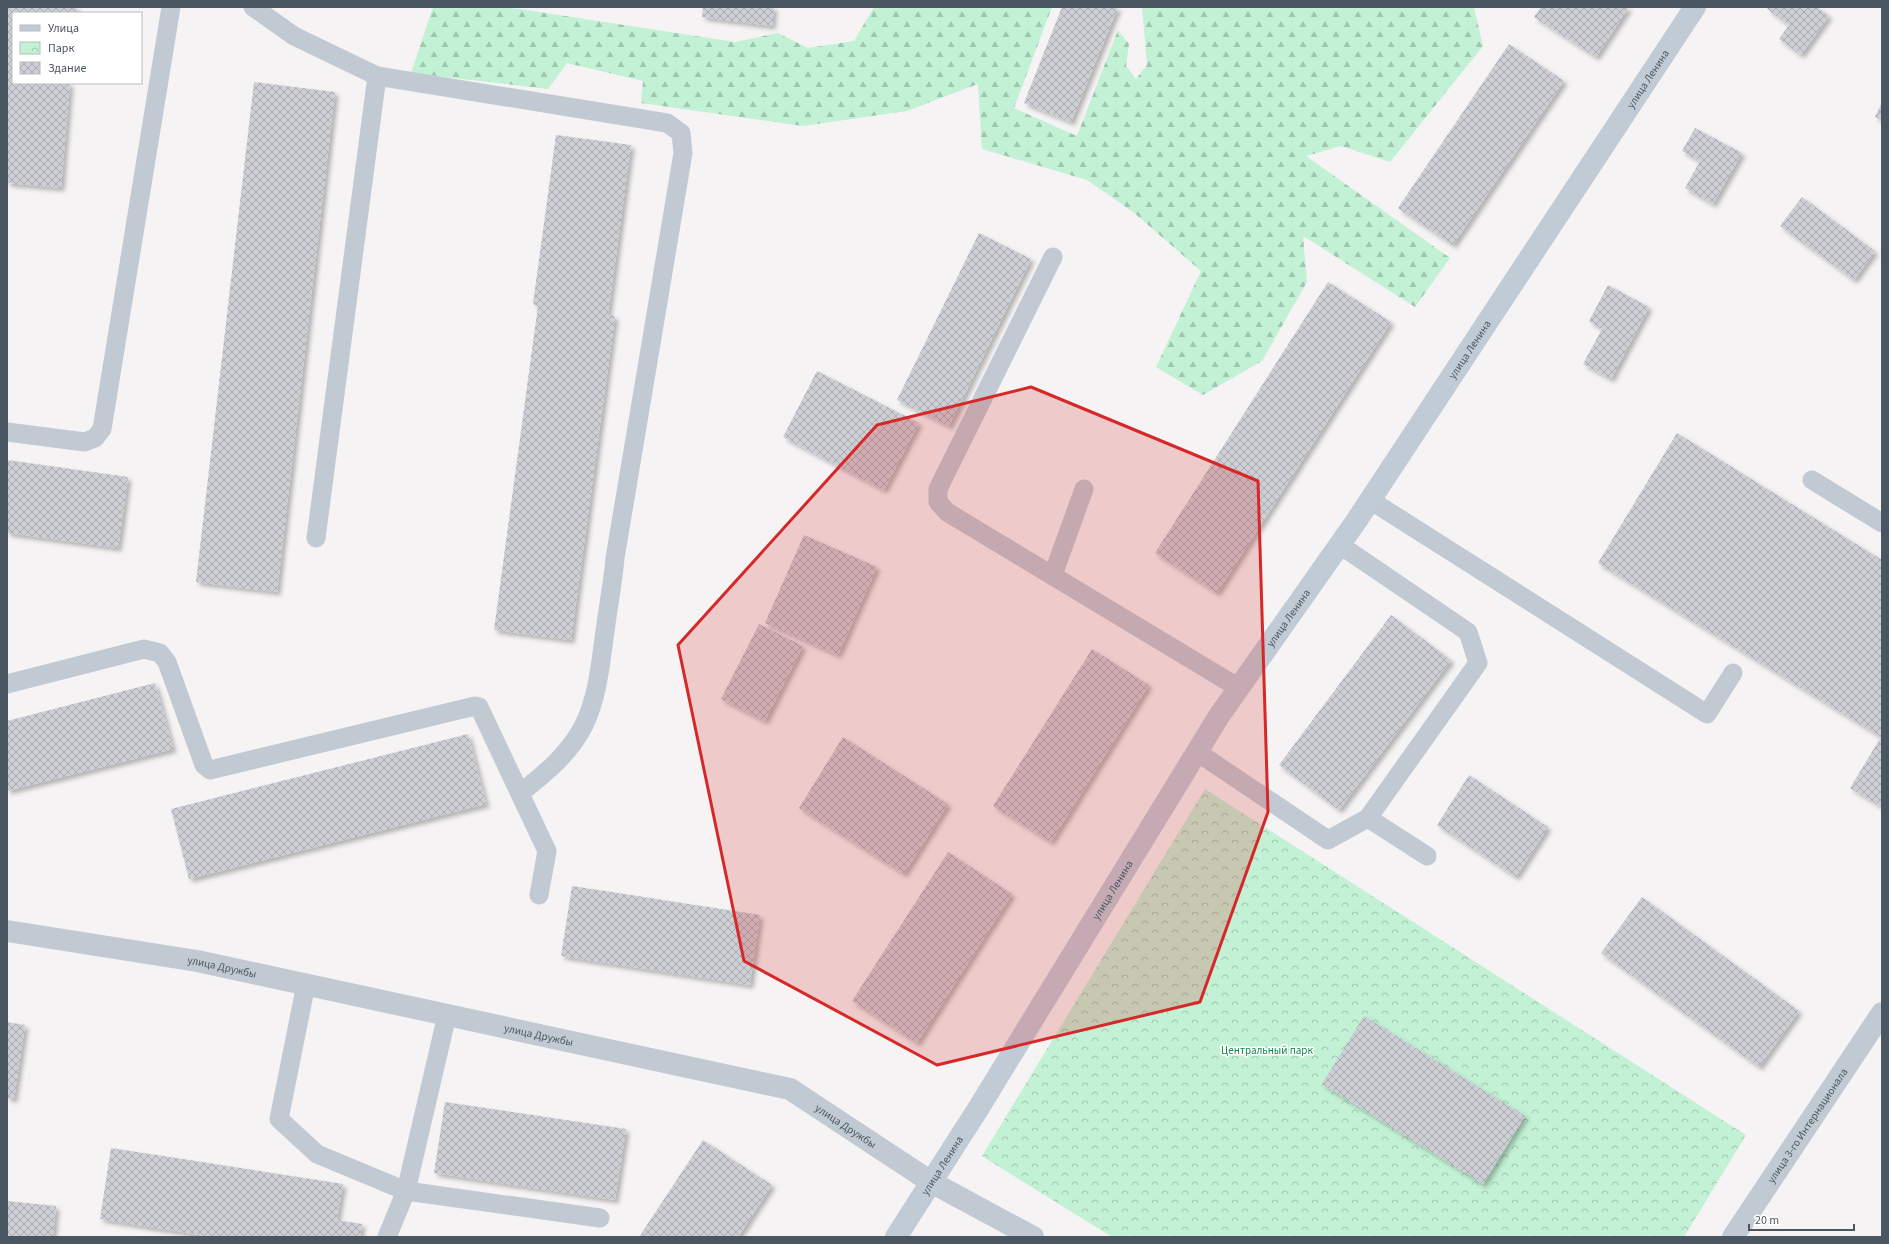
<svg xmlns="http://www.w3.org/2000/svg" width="1889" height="1244" font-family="'Source Sans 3',sans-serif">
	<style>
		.forest { fill: url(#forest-firs) }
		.park { fill: url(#park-crowns) }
		.building { fill: url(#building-cross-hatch); filter: url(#shadow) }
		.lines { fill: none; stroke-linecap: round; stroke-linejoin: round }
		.service { stroke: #c1cad2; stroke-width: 19 }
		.tertiary { stroke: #c1cad2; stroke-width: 22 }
		.secondary { stroke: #c1cbd6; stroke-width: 22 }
		.marked { fill: #d62828; fill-opacity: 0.2; stroke: #d62828; stroke-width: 3; stroke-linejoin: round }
		.labels { text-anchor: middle; stroke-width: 3; stroke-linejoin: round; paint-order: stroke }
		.street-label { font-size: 11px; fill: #4a5661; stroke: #fff }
		.park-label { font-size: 11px; fill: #17864f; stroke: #fff }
	</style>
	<defs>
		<pattern id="forest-firs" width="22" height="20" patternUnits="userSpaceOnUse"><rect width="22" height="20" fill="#c3f1d5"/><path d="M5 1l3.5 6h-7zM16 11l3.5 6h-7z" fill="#a0c6b0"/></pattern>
		<pattern id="park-crowns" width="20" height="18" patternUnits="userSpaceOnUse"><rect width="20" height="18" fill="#c3f1d5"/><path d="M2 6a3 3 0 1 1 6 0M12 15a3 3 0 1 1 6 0" fill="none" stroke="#a0c6b0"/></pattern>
		<pattern id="building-cross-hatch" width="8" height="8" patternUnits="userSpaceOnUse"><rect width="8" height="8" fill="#cdcfd5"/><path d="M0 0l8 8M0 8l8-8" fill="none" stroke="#a8abb0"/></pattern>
		<filter id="shadow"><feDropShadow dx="3.5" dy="3.5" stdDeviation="2" flood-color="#0004"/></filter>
	</defs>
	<rect width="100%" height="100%" fill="#f5f3f3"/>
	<!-- forest -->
	<path class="forest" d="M433,7H493L520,9L735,42L778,33L808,48L854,41L874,7H1052L1014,108L1077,136L1118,30L1129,44L1126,66L1136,79L1147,65L1142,7H1474L1483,46L1390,162L1341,146L1306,156L1450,258L1415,307L1303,236L1307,282L1262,361L1203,395L1156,367L1201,271L1133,212L1087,180L982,149L978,84L907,111L803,126L641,103L643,81L567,63L548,89L411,73Z"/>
	<!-- park -->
	<path class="park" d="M1205,789L1746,1135L1684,1237H1112L982,1156Z"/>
	<!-- building -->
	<g class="building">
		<path d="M7,7H77L76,13H13V83H70L61,188L7,183Z"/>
		<path d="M703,7H774L772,26L702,17Z"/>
		<path d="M1062,7H1118L1071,122L1024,103Z"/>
		<path d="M1541,7H1629L1596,57L1534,17Z"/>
		<path d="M1769,7H1800L1803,9L1804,7H1817L1829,16L1801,55L1779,39L1789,25L1767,9Z"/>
		<path d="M1509,44L1564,81L1453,245L1398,208Z"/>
		<path d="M254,82L335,92L277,592L196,582Z"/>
		<path d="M1882,102V120L1875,117Z"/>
		<path d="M1695,128L1742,153L1713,204L1685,188L1700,161L1682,151Z"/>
		<path d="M556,135L631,145L608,315L615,316L571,640L494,630L538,306L533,304Z"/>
		<path d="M1802,197L1875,251L1854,280L1780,226Z"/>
		<path d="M979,233L1031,259L949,426L897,400Z"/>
		<path d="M1328,282L1391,322L1217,593L1155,553Z"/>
		<path d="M1608,285L1649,307L1611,379L1583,364L1602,329L1589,321Z"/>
		<path d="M817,371L919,423L884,490L783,437Z"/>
		<path d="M1677,433L1882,560V807L1850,788L1881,737L1598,563Z"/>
		<path d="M7,460L128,477L118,548L7,533Z"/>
		<path d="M804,535L877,567L838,655L765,623Z"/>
		<path d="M1391,615L1451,660L1339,810L1279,765Z"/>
		<path d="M759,624L803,646L765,721L721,699Z"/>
		<path d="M1092,649L1149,685L1051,842L993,806Z"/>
		<path d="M155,683L173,749L7,791V721Z"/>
		<path d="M468,734L486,804L189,879L171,809Z"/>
		<path d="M843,737L948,804L904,874L799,808Z"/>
		<path d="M1469,775L1548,827L1516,877L1437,825Z"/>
		<path d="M948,852L1012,894L917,1043L852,1001Z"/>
		<path d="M572,886L760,915L750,985L561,956Z"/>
		<path d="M1642,897L1799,1011L1759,1067L1601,953Z"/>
		<path d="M1364,1016L1525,1116L1483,1184L1322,1084Z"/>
		<path d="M7,1022L25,1025L14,1099L7,1098Z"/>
		<path d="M445,1102L626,1129L615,1200L434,1173Z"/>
		<path d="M703,1140L772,1185L738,1237H639Z"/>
		<path d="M111,1148L343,1184L337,1220L362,1224L360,1237H212L100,1219Z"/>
		<path d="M7,1201L56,1206L53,1237H7Z"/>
	</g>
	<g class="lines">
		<!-- service -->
		<g class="service">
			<path d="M253,7L294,36L377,76L667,123L681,133L683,153L615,558C613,581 609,602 606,624C601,657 599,694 584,725C570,753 545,774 520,793"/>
			<path d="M1053,257L938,489V502L947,512L1239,688"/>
			<path d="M7,432L85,442L95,438L102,429L171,7"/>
			<path d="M1812,480L1882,523"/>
			<path d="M1370,500L1707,714L1733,673"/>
			<path d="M316,538L377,76"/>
			<path d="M1053,575L1084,489"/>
			<path d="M7,684L144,649L160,653L167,662L204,765L210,770L475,706L479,707L547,851L539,895"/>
			<path d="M1197,752L1328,840L1368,818L1478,663L1468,632L1340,545"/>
			<path d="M1368,818L1427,856"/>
			<path d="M306,984L279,1119L317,1154L406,1191L600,1218"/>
			<path d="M387,1237L406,1191L447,1015"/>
		</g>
		<!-- tertiary -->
		<g class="tertiary">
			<path id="s1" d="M7,931L197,961L790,1089L931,1182L1033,1237"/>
			<path id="s2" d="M1733,1237L1882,1013"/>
		</g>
		<!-- secondary -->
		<path class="secondary" id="s3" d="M896,1237L978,1109L1219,716L1357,520L1695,7"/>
	</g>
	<!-- marked area -->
	<path class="marked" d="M1031,387L1258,481L1268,812L1200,1002L937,1065L744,961L678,645L877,425Z"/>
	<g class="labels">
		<!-- street labels -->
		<g class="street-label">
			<text dy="4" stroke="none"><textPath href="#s3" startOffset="1381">улица Ленина</textPath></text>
			<text dy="4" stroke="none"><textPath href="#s3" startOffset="1057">улица Ленина</textPath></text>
			<text dy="4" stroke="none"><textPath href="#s3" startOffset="733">улица Ленина</textPath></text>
			<text dy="4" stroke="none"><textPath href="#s3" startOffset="409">улица Ленина</textPath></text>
			<text dy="4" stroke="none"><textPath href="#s1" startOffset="218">улица Дружбы</textPath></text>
			<text dy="4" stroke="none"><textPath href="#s1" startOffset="542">улица Дружбы</textPath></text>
			<text dy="4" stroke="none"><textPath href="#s2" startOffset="134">улица 3-го Интернационала</textPath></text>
			<text dy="4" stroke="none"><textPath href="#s1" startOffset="866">улица Дружбы</textPath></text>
			<text dy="4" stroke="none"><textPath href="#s3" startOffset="85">улица Ленина</textPath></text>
		</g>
		<!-- park labels -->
		<g class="park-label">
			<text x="1267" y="1054">Центральный парк</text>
		</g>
	</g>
	<!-- border -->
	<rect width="1889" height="1244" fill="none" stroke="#4a5661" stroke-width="16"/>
	<!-- legend -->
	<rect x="12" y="12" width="130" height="72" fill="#ffffff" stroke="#b7bbc0"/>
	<rect x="20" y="25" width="20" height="6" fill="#c1cbd6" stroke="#b7bbc0"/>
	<text x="48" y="32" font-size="12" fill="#4a5661">Улица</text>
	<rect x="20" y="42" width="20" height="12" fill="url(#park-crowns)" stroke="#b7bbc0"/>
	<text x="48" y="52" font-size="12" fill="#4a5661">Парк</text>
	<rect x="20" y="62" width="20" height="12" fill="url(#building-cross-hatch)" stroke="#b7bbc0"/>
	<text x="48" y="72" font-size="12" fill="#4a5661">Здание</text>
	<!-- scale -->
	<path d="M1749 1224v6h105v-6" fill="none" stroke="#4a5661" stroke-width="2"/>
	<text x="1755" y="1224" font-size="12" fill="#4a5661" stroke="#ffffff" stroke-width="3" paint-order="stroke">20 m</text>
</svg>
